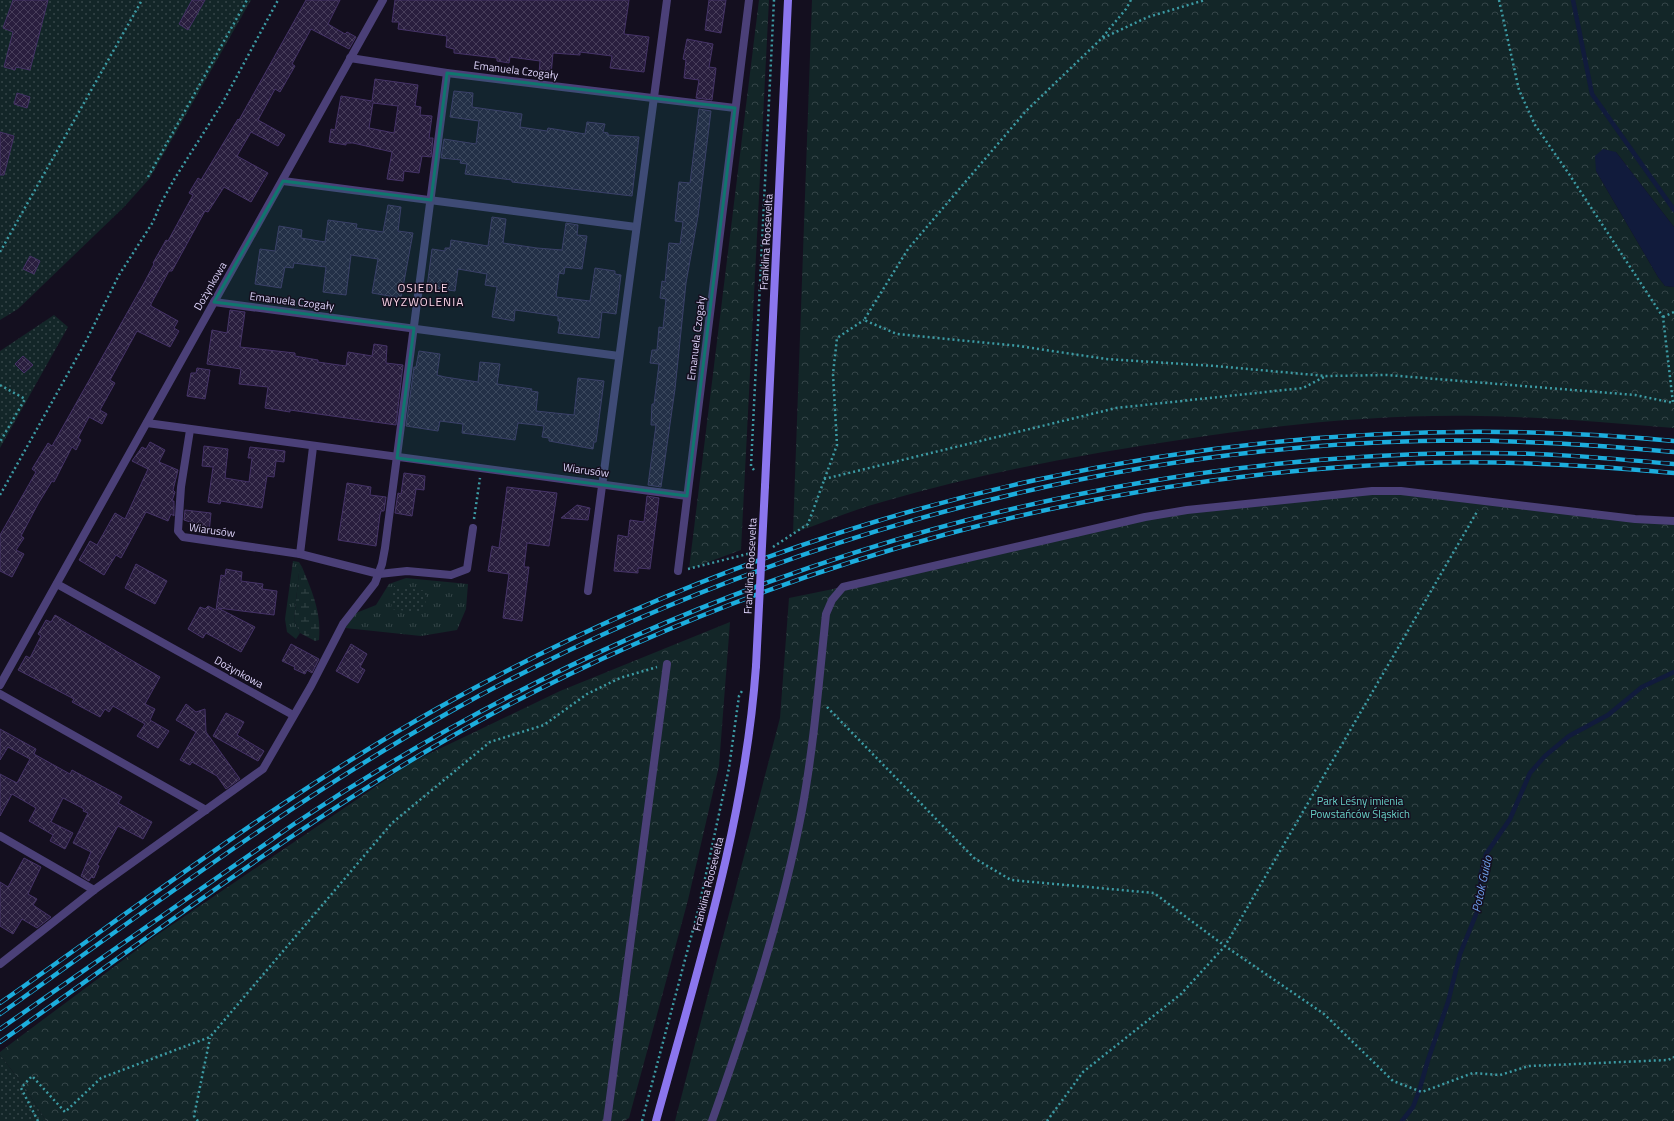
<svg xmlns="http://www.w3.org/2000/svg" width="1674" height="1121" font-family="'Titillium Web',sans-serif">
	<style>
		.grass { fill: url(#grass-tufts) }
		.forest { fill: url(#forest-crowns) }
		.wetland { fill: url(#wetland-marsh) }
		.park { fill: url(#park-dots) }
		.water { fill: #111b3c }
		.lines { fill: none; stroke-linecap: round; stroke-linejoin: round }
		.stream { stroke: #111b3c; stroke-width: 4.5 }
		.building { fill: url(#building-cross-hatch); stroke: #453367; fill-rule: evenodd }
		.path { stroke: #3c9ba4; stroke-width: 2.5; stroke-dasharray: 2 3; stroke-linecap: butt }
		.lane { stroke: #4b4078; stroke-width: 8 }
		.street { stroke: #4b4078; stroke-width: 8 }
		.secondary { stroke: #8b76ee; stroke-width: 8 }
		.rail-casing { stroke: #1caddd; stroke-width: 4.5 }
		.rail { stroke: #140f1f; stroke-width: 3; stroke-dasharray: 9; stroke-linecap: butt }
		.secondary-bridge { stroke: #8b76ee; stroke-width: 8 }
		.marked { fill: #0f766e; fill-opacity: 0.2; stroke: #0f766e; stroke-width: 3; stroke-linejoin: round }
		.labels { text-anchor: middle; stroke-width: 3; stroke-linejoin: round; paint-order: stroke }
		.street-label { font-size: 11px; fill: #ddd3fa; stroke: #140f1f }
		.park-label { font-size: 11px; fill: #68d0c6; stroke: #140f1f }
		.neighbourhood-label { font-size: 12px; letter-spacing: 1px; fill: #fad5e7; stroke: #140f1f }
		.water-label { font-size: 12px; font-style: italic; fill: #6e9fed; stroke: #140f1f }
	</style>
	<defs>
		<pattern id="grass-tufts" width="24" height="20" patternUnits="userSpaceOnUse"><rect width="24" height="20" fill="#132628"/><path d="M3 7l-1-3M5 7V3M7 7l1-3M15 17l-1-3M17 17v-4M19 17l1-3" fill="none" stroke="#354548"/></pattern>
		<pattern id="forest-crowns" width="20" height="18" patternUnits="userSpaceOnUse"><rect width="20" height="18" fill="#132628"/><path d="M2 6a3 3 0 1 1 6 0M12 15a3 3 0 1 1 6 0" fill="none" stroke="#354548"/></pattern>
		<pattern id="wetland-marsh" width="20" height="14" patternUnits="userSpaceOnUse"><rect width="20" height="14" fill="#132628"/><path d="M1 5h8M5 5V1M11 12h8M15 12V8" fill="none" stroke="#354548"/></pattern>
		<pattern id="park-dots" width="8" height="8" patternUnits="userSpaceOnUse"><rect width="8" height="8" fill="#132628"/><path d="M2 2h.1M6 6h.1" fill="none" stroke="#354548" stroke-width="1.8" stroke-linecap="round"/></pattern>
		<pattern id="building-cross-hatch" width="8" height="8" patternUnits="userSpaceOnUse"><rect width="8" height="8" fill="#291e3e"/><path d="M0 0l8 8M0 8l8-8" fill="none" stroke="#483e5b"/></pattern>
	</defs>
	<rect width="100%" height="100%" fill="#140f1f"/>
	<!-- grass -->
	<g class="grass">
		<path d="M293,561L299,562L302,567L299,573L294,620L300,633L296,639L287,632L285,619Z"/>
		<path d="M406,578L468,584L466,609L457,630L421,636L345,628L356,613L376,605L389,584Z"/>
	</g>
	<!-- forest -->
	<g class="forest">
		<path d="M759,0H769L741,550L689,569Z"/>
		<path d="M812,0H1674V227L1616,152L1596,171L1658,277L1665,286L1674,287V428C1610,423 1546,417 1481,416C1383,414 1283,424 1186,439C1083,454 982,473 882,502C852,510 823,523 793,533Z"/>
		<path d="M1372,491L1674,521V1121H675L780,718L789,598L843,587L1145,517Z"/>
		<path d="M730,622L719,766L688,900L629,1118L624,1121H46L24,1086L0,1055V1052L17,1039L154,937L412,762L560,691Z"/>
	</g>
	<!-- wetland -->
	<path class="wetland" d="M302,567C312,591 322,614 319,640L315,641L300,633L294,620L299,572Z"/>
	<!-- park -->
	<g class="park">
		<path d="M0,0H251L150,178L124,207L18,309L0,320Z"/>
		<path d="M54,315L68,327L0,448V351Z"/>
		<path d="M394,586L427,591L424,613L391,609Z"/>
		<path d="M0,1055L24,1086L46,1121H0Z"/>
	</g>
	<!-- water -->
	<path class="water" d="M1603,149L1616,152L1674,227V287L1665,286L1658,277L1596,171L1595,156Z"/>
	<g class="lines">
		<!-- stream -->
		<g class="stream">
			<path d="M1573,0L1592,94L1674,210"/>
			<path d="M1402,1121L1413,1107L1419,1091L1428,1060L1448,1002L1460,954L1477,912L1480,893L1481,873L1486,854L1510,819L1530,773L1545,756L1569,736L1608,715L1642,687L1674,672"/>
		</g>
	</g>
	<!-- building -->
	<g class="building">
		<path d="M13,0H48L30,70L16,67L15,70L4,67L13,32L3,28Z"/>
		<path d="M192,0H205L188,30L179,24Z"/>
		<path d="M306,0H340L328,24L345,34L347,32L356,37L349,49L311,29L292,64L295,66L280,92L275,89L258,120L285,135L278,146L251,132L237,156L268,173L251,202L224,187L208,212L205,211L172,271H169L151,304V306L178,321L174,328L179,331L170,347L137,331L110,380L115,383L100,410L107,414L102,424L89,417L78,438L81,440L76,450L72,447L54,482L52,481L38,504L21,536L24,538L16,550L24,554L12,577L0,571V535L36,472L32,469L48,443L52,446L144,283L154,264L153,263L166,240L168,241L193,195L189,193L198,178L201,180L238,119L239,120Z"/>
		<path d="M395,0H629L624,34L649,37L644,72L610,68L612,56L580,52V55L553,53L551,75L539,73L540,61L510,57L509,63L497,61V58L454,53V49L446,47L447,36L398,29L399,22H392Z"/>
		<path d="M709,0H726L721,33L705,30Z"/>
		<path d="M687,39L713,44L709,67L716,68L712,100L696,98L699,80L684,78L686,60L683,59Z"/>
		<path d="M375,79L418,85L415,106L421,107L420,115L432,116L429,138H433L431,157L422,156L419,173L404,171L403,181L387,179L392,152L353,143H346V145L329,142L331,129L335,130L341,96L372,101ZM373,103L398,106L394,133L369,128Z"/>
		<path d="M454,91L473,93L472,107L522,114L520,127L547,131L548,128L585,134L587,122L605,124L603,132L608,133V135L639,137L632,196L512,182V180L465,174L467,164L460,163L461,160L441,158L444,139L476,144L479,121L450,117Z"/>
		<path d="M17,93L30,97L27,108L14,104Z"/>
		<path d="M699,109L711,111L698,216L686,283L675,389L661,487L648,485L656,425H651L652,404H654L659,364L650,363L652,350H657L659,327L663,328L666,299L660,298L662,281L665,282L669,243L680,244L683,222L675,221L679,182L690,183Z"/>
		<path d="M0,132L14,136L4,175H0Z"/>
		<path d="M388,205L401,207L398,231L413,233L401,298L372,293L378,259L351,255L346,295L323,292L326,267L294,263L293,268L285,267L281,288L255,284L260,249L275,251L279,226L302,230L301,238L325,242L328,220L357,224L356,228L383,232Z"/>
		<path d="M492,217L506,219L503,243L537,248L562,250L566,223L578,225L577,235L587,236L582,269L565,267L564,274L559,273L556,297L590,301L595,268L615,271V274L621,275L616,314L602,312L599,338L558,333L560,321H558V316L515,310L514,321L492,317L497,287L485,285L487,274L458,269L455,291L427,287L432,249L445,251V248H450L451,240L488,246Z"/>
		<path d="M30,256L40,261L34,274L23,269Z"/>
		<path d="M230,310L245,312L240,347L295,353V356L318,360V362L346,366L348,352L372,356L374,344L387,346L386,363L403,365L396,425L290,410V412L265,408L268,387L239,384L241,369L207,364L212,330L227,333Z"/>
		<path d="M419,351L440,354L437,375L445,377L478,382L480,362L500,364L497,384L532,389L531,391L538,392L536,411L574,415L578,378L604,381L596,442H594L593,449L549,441V438L542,437L544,426L518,423L515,440L462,433L463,424L440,421L438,431L406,426L414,367H416Z"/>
		<path d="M23,356L33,365L24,373L15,364Z"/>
		<path d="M197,368L210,370L205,399L187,396L191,373H196Z"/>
		<path d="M150,442L165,450L159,462L178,470L173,490L175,492L172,501H174V516L171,514L168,521L146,512L121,558L116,555L104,575L79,560L90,541L97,545L115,513L125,519L148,469L132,461L142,447L146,449Z"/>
		<path d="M204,446L228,449L225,478L249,482L252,458H248L250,447L285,451L284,462L276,461L274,477L267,476L262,508L221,501L220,504L208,502L213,467L202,466Z"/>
		<path d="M404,473L425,476L424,490L416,489L412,516L395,513L398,493L401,494Z"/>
		<path d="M347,483L371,487L370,495L386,497L384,511H381L380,515L376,546L338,540Z"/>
		<path d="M507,487L557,493L549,546L527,543L524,567H529L522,621L503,618L509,574L488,571L492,546L499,548Z"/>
		<path d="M647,496L659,498L650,569L638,568V573L614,571L618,535L628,537L630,520L644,522Z"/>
		<path d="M577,505L590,508L588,520L561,518Z"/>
		<path d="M185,510L211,513L209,533L190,531V522L184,520Z"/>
		<path d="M136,564L167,581L155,604L125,588Z"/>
		<path d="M226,569L242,572L241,581L263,584L262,589L277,591L274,615L218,608L255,627L241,652L206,633L203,638L188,629L200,607L205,609L208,606L216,610L221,575L225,576Z"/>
		<path d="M55,615L160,677L145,704L155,709L150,720L169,731L158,748L137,736L145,724L113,706L109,712L105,709L100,717L72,702L74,699L18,670L26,656L30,658L41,636L38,634L46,620L51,622Z"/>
		<path d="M291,644L319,659L312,673L307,670L305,674L294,669L295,667L282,661Z"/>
		<path d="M351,644L367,654L360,667L365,670L358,683L336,671Z"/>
		<path d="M186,704L196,712L205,709L206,732L240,779L226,789L217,776L192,762L190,765L180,760L196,732L176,720Z"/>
		<path d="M226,713L244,722L237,735L264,751L258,761L213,736Z"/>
		<path d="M0,729L36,749L34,754L70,774L72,770L122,797L118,803L152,822L143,839L118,826L97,865L99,866L94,878L91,877L89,881L81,876L91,852L73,843L88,813L83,811L84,809L63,798L51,822L73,833L65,849L50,841L53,835L29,821L36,808L12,794L0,816V774L17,783L30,759L8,747L0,760Z"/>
		<path d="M24,858L41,867L28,894L37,899L33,905L51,917L37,928L22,919L13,934L0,926V882L8,887Z"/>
	</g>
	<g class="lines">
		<!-- path -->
		<g class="path">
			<path d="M1131,0L1126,9L1101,39L1026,111L908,249L864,320L897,334L1019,346L1106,359L1215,366L1326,376L1387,375L1635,395L1674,403"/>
			<path d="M1499,0L1519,90L1535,125L1569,174L1663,317L1673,403"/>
			<path d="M1103,38L1148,17L1205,0"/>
			<path d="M148,177L247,0"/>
			<path d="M0,252L142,0"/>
			<path d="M1663,317L1674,312"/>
			<path d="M0,385L25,399L0,442"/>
			<path d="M754,470L751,466L774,0"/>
			<path d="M824,479L1116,408L1303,388L1326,376"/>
			<path d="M0,495L85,343L119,275L153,222L161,203L175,178L223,102L278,0"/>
			<path d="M474,519L480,478"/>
			<path d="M773,547L808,524L837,445L833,374L837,338L864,320"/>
			<path d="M688,569L751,553"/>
			<path d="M827,707L974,858L1011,880L1154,893L1225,946L1324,1014L1393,1081L1422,1092L1473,1073L1500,1075L1529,1066L1668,1060L1674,1057"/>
			<path d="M38,1121L21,1088L32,1076L65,1112L101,1078L210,1037L392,823L490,742L544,725L587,694L620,678L657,667"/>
			<path d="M198,1121L194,1116L210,1038"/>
			<path d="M642,1121L698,911L729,768L739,696L742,691"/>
			<path d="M1047,1121L1083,1072L1181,994L1225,946L1478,510"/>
		</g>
		<!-- lane -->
		<g class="lane">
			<path d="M607,1121L667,664"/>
			<path d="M712,1121C748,1019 782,916 802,810C814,745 819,680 826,614L832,600L843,587L1145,517L1187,510L1372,491H1401L1635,519L1674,521"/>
		</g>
		<!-- street -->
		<g class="street">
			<path d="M350,58L447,73L735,108"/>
			<path d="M283,181L636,227"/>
			<path d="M214,302L619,356"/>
			<path d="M147,423L687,496"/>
			<path d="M190,430L181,487L178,531L183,537L300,554L379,574L407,571L451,575L467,569L473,528"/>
			<path d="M300,554L313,447"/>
			<path d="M678,571L749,0"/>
			<path d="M57,584L293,715"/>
			<path d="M588,591L667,0"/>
			<path d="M0,685L383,0"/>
			<path d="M0,694L206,810"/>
			<path d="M0,836L94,890"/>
			<path d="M0,964L94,890L263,769L311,686L343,624L375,583L382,564L385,548L447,73"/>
		</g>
		<!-- secondary -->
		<g class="secondary">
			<path d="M765,486L788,0"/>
			<path d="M656,1121C697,971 745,822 756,666"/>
		</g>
		<!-- rail casing -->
		<g class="rail-casing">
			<g id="rail">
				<path d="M0,1003C144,902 285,794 438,708C814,497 1244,400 1674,441"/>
				<path d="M0,1014C146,911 290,802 446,714C737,551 1085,449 1419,441C1504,439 1589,444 1674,452"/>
				<path d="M0,1029L294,824C642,591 1049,457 1470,453C1538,452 1606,458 1674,464"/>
				<path d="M0,1042C164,927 324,804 501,709C782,560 1101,474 1419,463C1504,460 1589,465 1674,473"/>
			</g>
		</g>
		<!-- rail -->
		<use href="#rail" class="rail"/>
		<!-- secondary-bridge -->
		<path class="secondary-bridge" d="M756,666L765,486"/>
	</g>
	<!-- marked area -->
	<path class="marked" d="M447,73L735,108L687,496L397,458L414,328L214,302L283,181L431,200Z"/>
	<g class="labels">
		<!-- street labels -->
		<g class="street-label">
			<text transform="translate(516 70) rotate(7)" y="4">Emanuela Czogały</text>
			<text transform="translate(766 242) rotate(-87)" y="4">Franklina Roosevelta</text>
			<text transform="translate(210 286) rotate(-60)" y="4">Dożynkowa</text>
			<text transform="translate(292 301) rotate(7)" y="4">Emanuela Czogały</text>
			<text transform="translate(696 338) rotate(-83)" y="4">Emanuela Czogały</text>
			<text transform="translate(586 470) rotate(8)" y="4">Wiarusów</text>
			<text transform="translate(212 530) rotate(8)" y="4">Wiarusów</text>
			<text transform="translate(750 566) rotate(-87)" y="4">Franklina Roosevelta</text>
			<text transform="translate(239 672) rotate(29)" y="4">Dożynkowa</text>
			<text transform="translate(708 884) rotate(-76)" y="4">Franklina Roosevelta</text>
		</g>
		<!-- park labels -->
		<g class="park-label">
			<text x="1360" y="805">Park Leśny imienia<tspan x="1360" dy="13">Powstańców Śląskich</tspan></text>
		</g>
		<!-- neighbourhood labels -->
		<g class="neighbourhood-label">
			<text x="423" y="292">OSIEDLE<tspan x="423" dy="14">WYZWOLENIA</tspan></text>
		</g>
		<!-- water labels -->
		<g class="water-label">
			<text transform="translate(1482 884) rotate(-78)" y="4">Potok Guido</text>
		</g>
	</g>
</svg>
